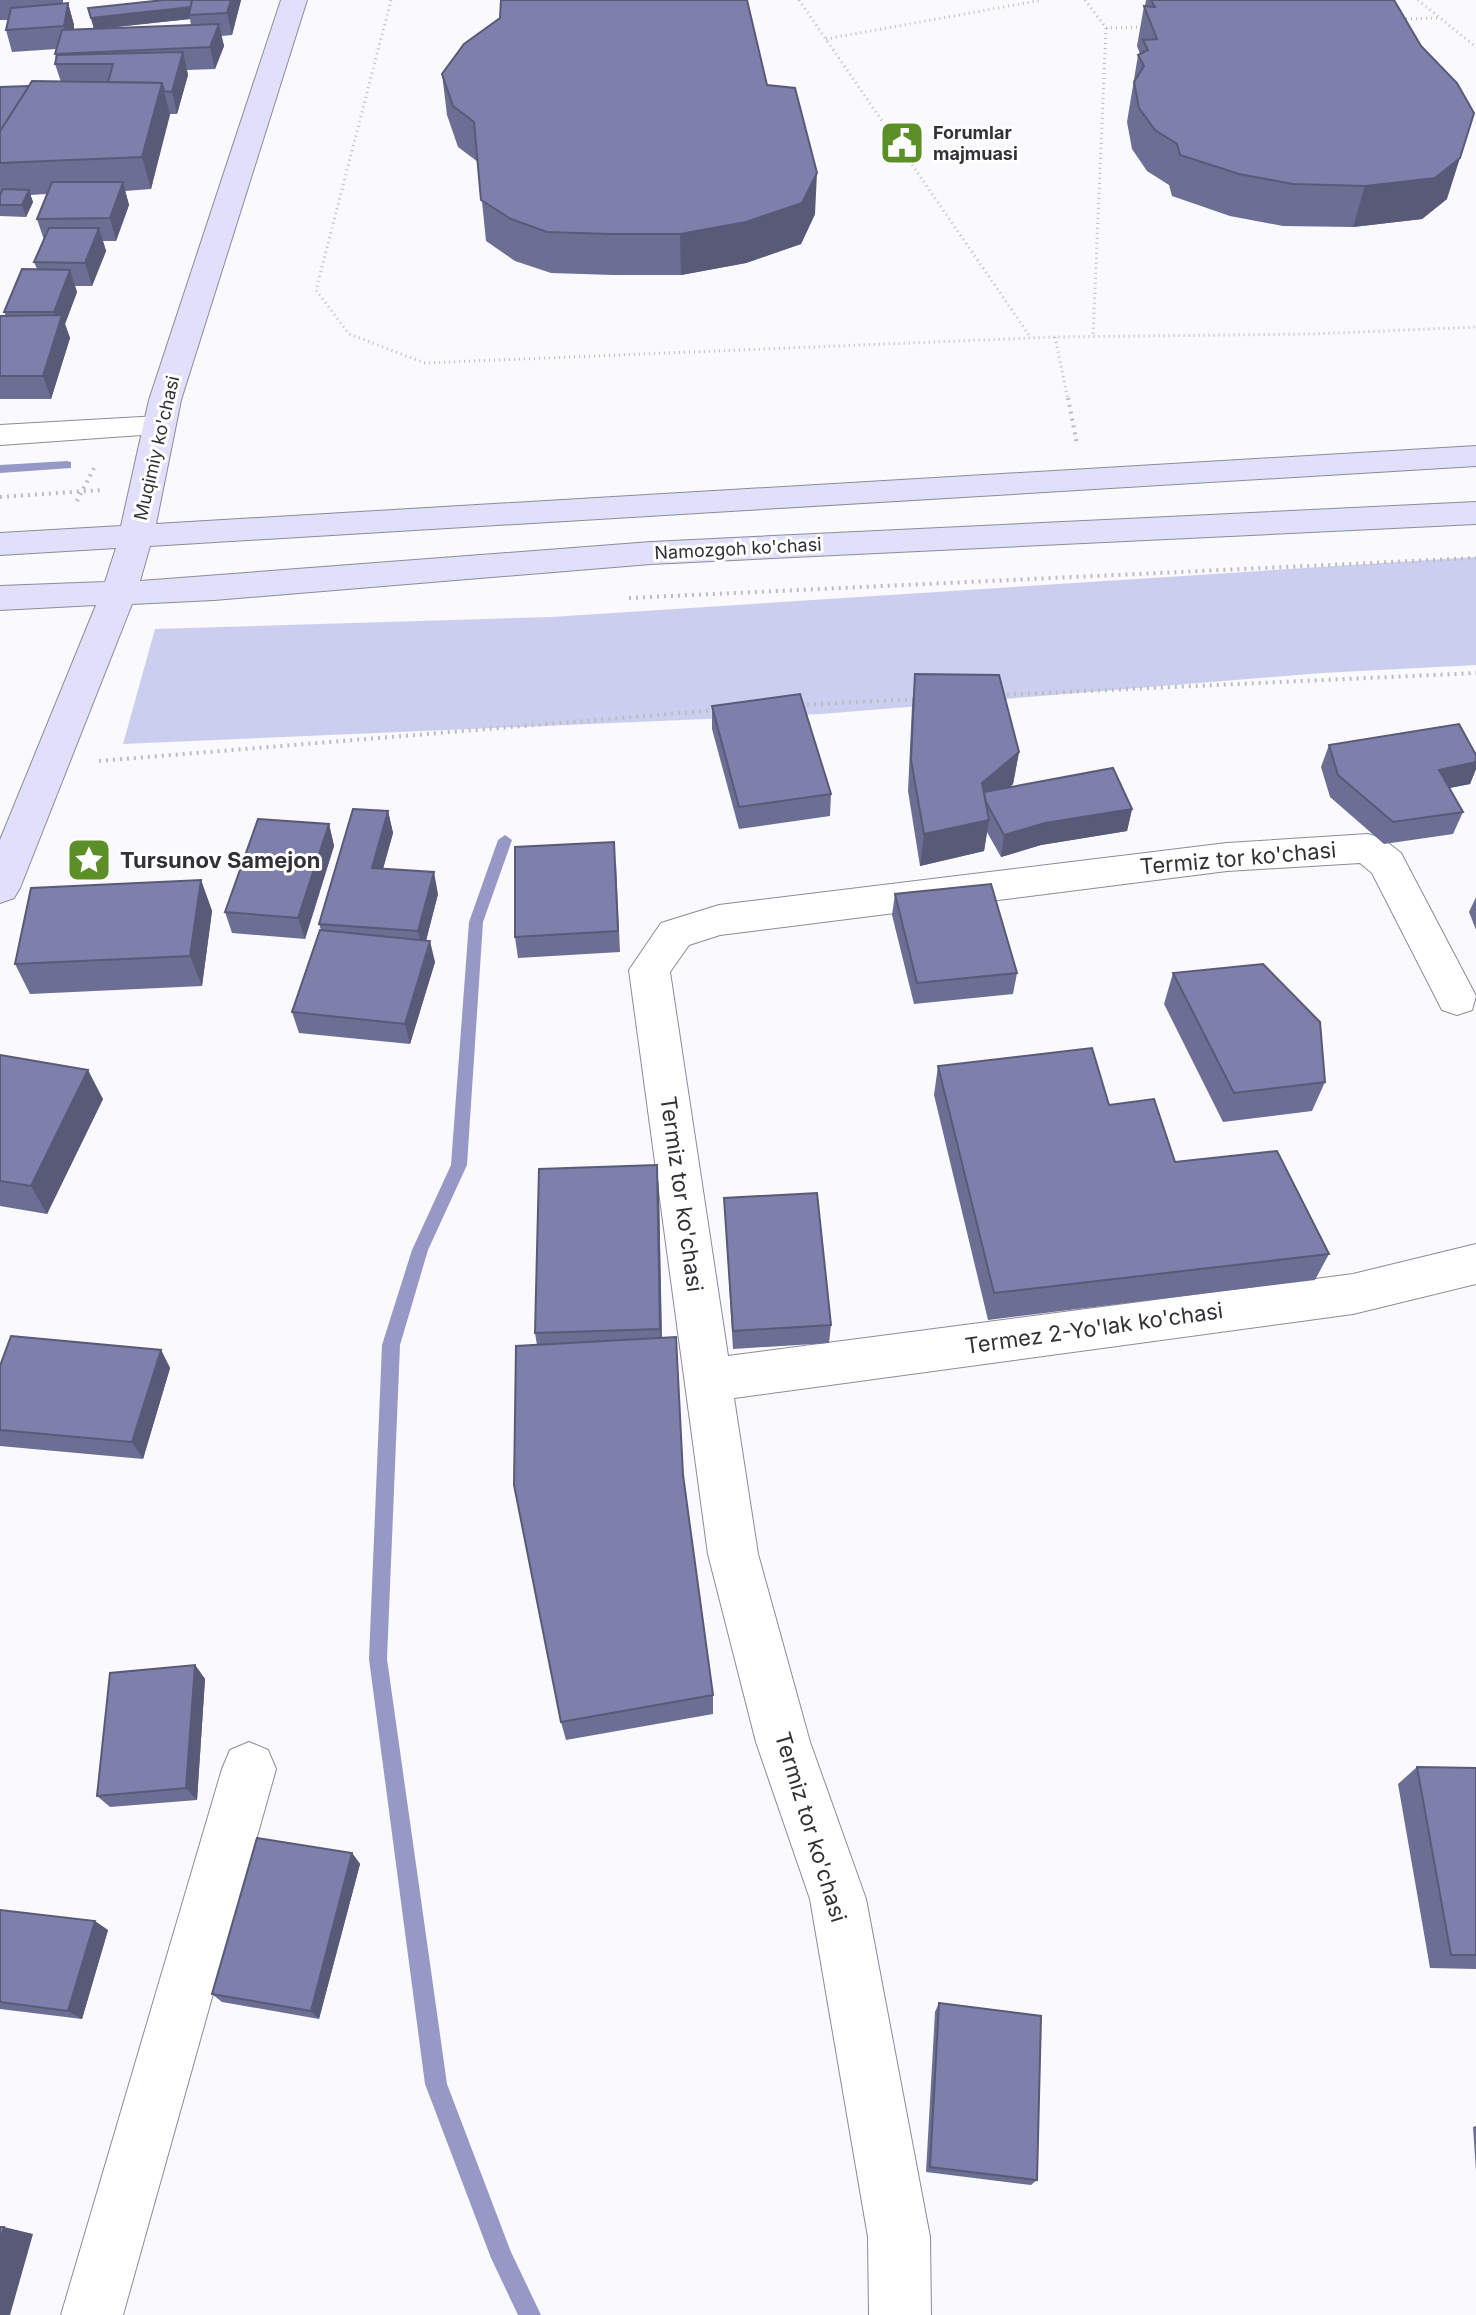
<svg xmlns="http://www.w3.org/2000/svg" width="1476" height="2315" font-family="Inter,sans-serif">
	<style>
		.green { fill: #ccceef }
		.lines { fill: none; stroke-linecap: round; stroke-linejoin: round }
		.stream { fill: #9698c5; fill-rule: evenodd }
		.minor-casing { stroke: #8b8c98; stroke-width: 2 }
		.secondary-casing { stroke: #8b8c98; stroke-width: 2 }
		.path-far1 { stroke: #bcbcc1; stroke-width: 3; stroke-dasharray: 1 4; stroke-linecap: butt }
		.path { stroke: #bcbcc1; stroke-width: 4; stroke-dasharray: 2 5; stroke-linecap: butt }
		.minor { fill: #fff; fill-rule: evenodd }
		.secondary { fill: #e0e0fa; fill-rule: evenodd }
		.wall { fill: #6c6e93; fill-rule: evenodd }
		.shaded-wall { fill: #585a78 }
		.building { fill: #7e80ab; stroke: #585a78; stroke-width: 2 }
		.labels { text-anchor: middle; stroke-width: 6; stroke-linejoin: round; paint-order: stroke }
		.far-poi-label { font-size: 18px; font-weight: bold; fill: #313136; stroke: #fff; text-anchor: start }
		.far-street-label { font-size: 18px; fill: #313136; stroke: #fff }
		.street-label { font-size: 22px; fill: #313136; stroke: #fff }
		.poi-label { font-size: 22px; font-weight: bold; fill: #313136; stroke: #fff; text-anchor: start }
	</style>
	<rect width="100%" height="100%" fill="#f9f9fe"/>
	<!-- green -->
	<path class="green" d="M1476,557V665L1322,673L821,714L123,744L155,629L551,617Z"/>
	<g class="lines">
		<!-- stream -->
		<g class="stream">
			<path d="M67,461L71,462V468L0,473V465Z"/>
			<path d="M505,835L512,840L483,922L467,1165L428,1250L400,1345L387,1659L447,2084L511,2252L541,2315H518L491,2258L425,2084L369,1659L382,1345L412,1250L451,1165L469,922L498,840Z"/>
		</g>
		<!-- minor casing -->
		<g class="minor-casing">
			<g id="minor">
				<path d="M159,416L170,419L175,426L170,433L0,445V425Z"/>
				<path d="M1368,834L1382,838L1401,853L1476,996L1472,1010L1457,1015L1442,1010L1372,873L1360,863L1227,871L720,935L689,945L670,972L728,1356L1353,1274L1476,1244V1284L1353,1314L734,1398L758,1554L810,1742L866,1899L930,2237L931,2315H869L868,2237L810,1899L756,1742L708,1554L629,970L661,923L719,905L1227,843Z"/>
				<path d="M249,1742L268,1750L276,1769L123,2315H61L222,1769L230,1750Z"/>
			</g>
		</g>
		<!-- secondary casing -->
		<g class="secondary-casing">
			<path id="secondary" d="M281,0H307L181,400L156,524L1476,446V466L150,546L140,581L651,542L1476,502V524L651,564L214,600L132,604L20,888L14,898L0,903V840L96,605L0,610V586L105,582L116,548L0,555V533L121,526L149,400Z"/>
		</g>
		<!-- path-far1 -->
		<g class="path-far1">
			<path d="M391,0L316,290L349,334L425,363L1055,337L1313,334L1476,327"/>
			<path d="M799,0L1031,338"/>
			<path d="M1085,0L1106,28L1093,336"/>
			<path d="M1418,0L1476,47"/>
			<path d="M1401,19L1440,18"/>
			<path d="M1106,28L1143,27"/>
			<path d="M826,39L1042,0"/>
			<path d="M1055,337L1068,400"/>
		</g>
		<!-- path -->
		<g class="path">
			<path d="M1068,398L1077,444"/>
			<path d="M0,497L102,490"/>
			<path d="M77,501L94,468"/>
			<path d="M629,598L1476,558"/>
			<path d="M1000,695L1476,673"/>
			<path d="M800,705L918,699"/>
			<path d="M99,761L718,710"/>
		</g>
		<!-- minor -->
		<use href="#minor" class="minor"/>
		<!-- secondary -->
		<use href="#secondary" class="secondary"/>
	</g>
	<!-- wall -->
	<g class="wall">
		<path d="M0,0H63V4L68,3L74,25V30L94,29L88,8L163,0H241L232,35L221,36L224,46L215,69L187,70L188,75L177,114H169L151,189L125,191L129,205L116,241H103L106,251L92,286H75L77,292L65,324L70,338L51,399H0V316H6L4,312L37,269L34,262L44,240L37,219L47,194L30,195L33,202L26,217L0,216V87L28,86L61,82L55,64L56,49L12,52L6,30L8,20H0ZM190,19L191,25L99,29Z"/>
		<path d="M1146,0H1394L1447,199L1422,219L1353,227L1283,226L1230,216L1172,196L1169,185L1147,171L1132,149L1127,122L1138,55L1140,54L1137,46L1144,6H1145Z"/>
		<path d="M442,74L767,85L815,214L801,244L746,263L681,275H613L551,273L515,261L486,241L478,162L458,147L447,115Z"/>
		<path d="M915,674L1019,752L1013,784L1009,788L1132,809L1127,831L1041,845L1001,857L987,832L984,851L920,866L908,791L912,706Z"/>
		<path d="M712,706L831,794L830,816L739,829L712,729Z"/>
		<path d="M1329,745L1476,755V769L1470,784L1449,788L1463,812L1453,834L1384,844L1330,797L1321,767Z"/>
		<path d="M388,811L393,833L383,869L438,894L426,941L435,962L410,1044L299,1033L292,1012L321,930L319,924Z"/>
		<path d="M329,824L334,846L305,939L232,933L225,912Z"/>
		<path d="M616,864L620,952L518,958L515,937Z"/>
		<path d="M201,880L212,911L202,986L30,994L15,964Z"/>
		<path d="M895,894L1017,973L1013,994L914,1004L892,915Z"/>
		<path d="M1476,897V930L1469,912Z"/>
		<path d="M1173,973L1325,1082L1312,1111L1223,1122L1164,1004Z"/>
		<path d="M0,1055L103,1099L47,1214L0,1206Z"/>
		<path d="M938,1066L1109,1105L1175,1162L1329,1254L1315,1280L988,1320L934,1095Z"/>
		<path d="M657,1165L659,1193L662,1338L683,1479L713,1695V1714L566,1740L561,1722L537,1345L535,1333Z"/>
		<path d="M724,1199L831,1325L829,1343L733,1349Z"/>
		<path d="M161,1350L170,1368L143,1459L0,1446V1366Z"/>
		<path d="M195,1665L205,1679L197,1800L110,1807L97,1796Z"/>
		<path d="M1417,1767L1476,1768V1969L1430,1968L1398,1784Z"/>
		<path d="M352,1853L360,1864L319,2019L222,2002L212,1994Z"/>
		<path d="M0,1910L108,1930L82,2019L0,2009Z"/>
		<path d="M939,2003L1037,2180L1031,2185L926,2172L935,2012Z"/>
		<path d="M1476,2126V2171L1473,2127Z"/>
	</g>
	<!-- shaded-wall -->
	<g class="shaded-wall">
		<path d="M231,0H241L232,35L227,13Z"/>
		<path d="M68,3L74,25L70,49L64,26Z"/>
		<path d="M191,7L189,15L190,19L94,29L91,18Z"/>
		<path d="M219,24L224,46L215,69L210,47Z"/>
		<path d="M183,52L188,75L177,114L172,92Z"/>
		<path d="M162,83L170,115L151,189L142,157Z"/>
		<path d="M1460,158L1447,199L1422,219L1353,227L1365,186Z"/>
		<path d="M817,173L815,214L801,244L746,263L681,275L680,234Z"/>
		<path d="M123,182L129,205L116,241L110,218Z"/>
		<path d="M29,190L33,202L26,217L22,205Z"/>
		<path d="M99,228L106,251L92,286L85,263Z"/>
		<path d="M70,270L77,292L65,324L70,338L51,399L43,376L58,327L54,312Z"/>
		<path d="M1019,752L1013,784L988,806L982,783Z"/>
		<path d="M1476,762V769L1470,784L1429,792L1439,770Z"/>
		<path d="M1132,809L1127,831L1041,845L1001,857L1004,835L1045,823Z"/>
		<path d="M388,811L393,833L377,890L372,868Z"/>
		<path d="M989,820L984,851L920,866L924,834Z"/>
		<path d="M329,824L334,846L305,939L298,918Z"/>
		<path d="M434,872L438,894L423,952L418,931Z"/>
		<path d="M201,880L212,911L202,986L190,956Z"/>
		<path d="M430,941L435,962L410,1044L405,1024Z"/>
		<path d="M88,1070L103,1099L47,1214L31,1186Z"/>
		<path d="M657,1165L659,1193L662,1354L660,1329Z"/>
		<path d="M161,1350L170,1368L143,1459L132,1442Z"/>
		<path d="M195,1665L205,1679L197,1800L186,1788Z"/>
		<path d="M352,1853L360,1864L319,2019L311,2011Z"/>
		<path d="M95,1921L108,1930L82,2019L68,2011Z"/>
		<path d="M4,2227L33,2234L10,2315H0V2242Z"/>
	</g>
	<!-- building -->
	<g class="building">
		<path d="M164,0H192L191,7L91,18L88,8Z"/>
		<path d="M192,0H231L227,13L189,15Z"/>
		<path d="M501,0H747L767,85L795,88L817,173L802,203L746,222L680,234H610L547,232L511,219L481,200L474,122L453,106L442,74L464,44L500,18Z"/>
		<path d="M1151,0H1394L1421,46L1457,83L1474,113L1460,158L1435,178L1365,186L1293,184L1239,174L1180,155L1177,144L1155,130L1139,108L1134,82L1144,66L1138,55L1148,50L1143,40L1157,39L1144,6L1155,7Z"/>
		<path d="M68,3L64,26L6,30L11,8Z"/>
		<path d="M219,24L210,47L55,54L62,30Z"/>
		<path d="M183,52L172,92L164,91L162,83L108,82L113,64H55L57,55Z"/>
		<path d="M32,81L162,83L142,157L0,163V131Z"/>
		<path d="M28,86L27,89L0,131V87Z"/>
		<path d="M52,182H123L110,218L37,219Z"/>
		<path d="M3,189L29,190L22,205H0V195Z"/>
		<path d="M49,228H99L85,263L34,262Z"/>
		<path d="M22,269L70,270L54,312H4Z"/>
		<path d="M62,315L43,376H0V316Z"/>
		<path d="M915,674L999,675L1019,752L982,783L989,820L924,834L911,760Z"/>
		<path d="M800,694L831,794L739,807L712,706Z"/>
		<path d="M1459,724L1476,755V762L1439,770L1463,812L1393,822L1338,775L1329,745Z"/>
		<path d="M1113,768L1132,809L1045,823L1004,835L986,802L984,792Z"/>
		<path d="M353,809L388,811L372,868L434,872L418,931L319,924Z"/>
		<path d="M258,819L329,824L298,918L225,912Z"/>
		<path d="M614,842L618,931L515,937V847Z"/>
		<path d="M201,880L190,956L15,964L31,888Z"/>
		<path d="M991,884L1017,973L917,983L895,894Z"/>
		<path d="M320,930L430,941L405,1024L292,1012Z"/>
		<path d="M1263,964L1320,1022L1325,1082L1234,1093L1173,973Z"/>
		<path d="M1092,1048L1109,1105L1154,1099L1175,1162L1277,1151L1329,1254L994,1293L938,1066Z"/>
		<path d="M0,1055L88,1070L31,1186L0,1181Z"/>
		<path d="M657,1165L660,1329L535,1333L539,1169Z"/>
		<path d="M817,1193L831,1325L733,1331L724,1198Z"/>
		<path d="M11,1336L161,1350L132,1442L0,1430V1366Z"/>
		<path d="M676,1337L683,1475L713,1695L561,1722L514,1485L516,1346Z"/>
		<path d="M195,1665L186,1788L97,1796L110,1673Z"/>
		<path d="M1417,1767L1476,1768V1955H1451Z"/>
		<path d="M257,1838L352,1853L311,2011L212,1994Z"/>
		<path d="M0,1910L95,1921L68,2011L0,2002Z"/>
		<path d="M939,2003L1041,2016L1037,2180L930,2167Z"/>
		<path d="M0,2227H4L0,2242Z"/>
	</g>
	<!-- icons -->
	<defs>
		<g id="civic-square" transform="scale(2.3)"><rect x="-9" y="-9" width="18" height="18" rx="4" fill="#5c8f28" stroke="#fff"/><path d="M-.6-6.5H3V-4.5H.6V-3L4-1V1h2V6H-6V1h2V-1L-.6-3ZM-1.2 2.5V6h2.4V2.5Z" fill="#fff"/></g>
		<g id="sight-square" transform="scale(2.3)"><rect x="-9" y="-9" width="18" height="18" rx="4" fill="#5c8f28" stroke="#fff"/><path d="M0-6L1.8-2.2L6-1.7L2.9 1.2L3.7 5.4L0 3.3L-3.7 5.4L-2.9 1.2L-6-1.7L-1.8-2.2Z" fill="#fff"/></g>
	</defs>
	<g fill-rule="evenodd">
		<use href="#civic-square" x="902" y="143"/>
		<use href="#sight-square" x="89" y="860"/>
	</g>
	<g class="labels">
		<!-- far-poi labels -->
		<g class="far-poi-label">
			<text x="933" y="139">Forumlar<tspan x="933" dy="21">majmuasi</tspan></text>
		</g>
		<!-- far-street labels -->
		<g class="far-street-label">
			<text transform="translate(157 448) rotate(-77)" y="6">Muqimiy ko'chasi</text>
			<text transform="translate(738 549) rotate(-3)" y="6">Namozgoh ko'chasi</text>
		</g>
		<!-- street labels -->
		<g class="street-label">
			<text transform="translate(1238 858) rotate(-5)" y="8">Termiz tor ko'chasi</text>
			<text transform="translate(682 1194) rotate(82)" y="8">Termiz tor ko'chasi</text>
			<text transform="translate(1094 1328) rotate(-8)" y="8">Termez 2-Yo'lak ko'chasi</text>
			<text transform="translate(811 1827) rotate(73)" y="8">Termiz tor ko'chasi</text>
		</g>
		<!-- poi labels -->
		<g class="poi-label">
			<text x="120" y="868">Tursunov Samejon</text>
		</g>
	</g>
</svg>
